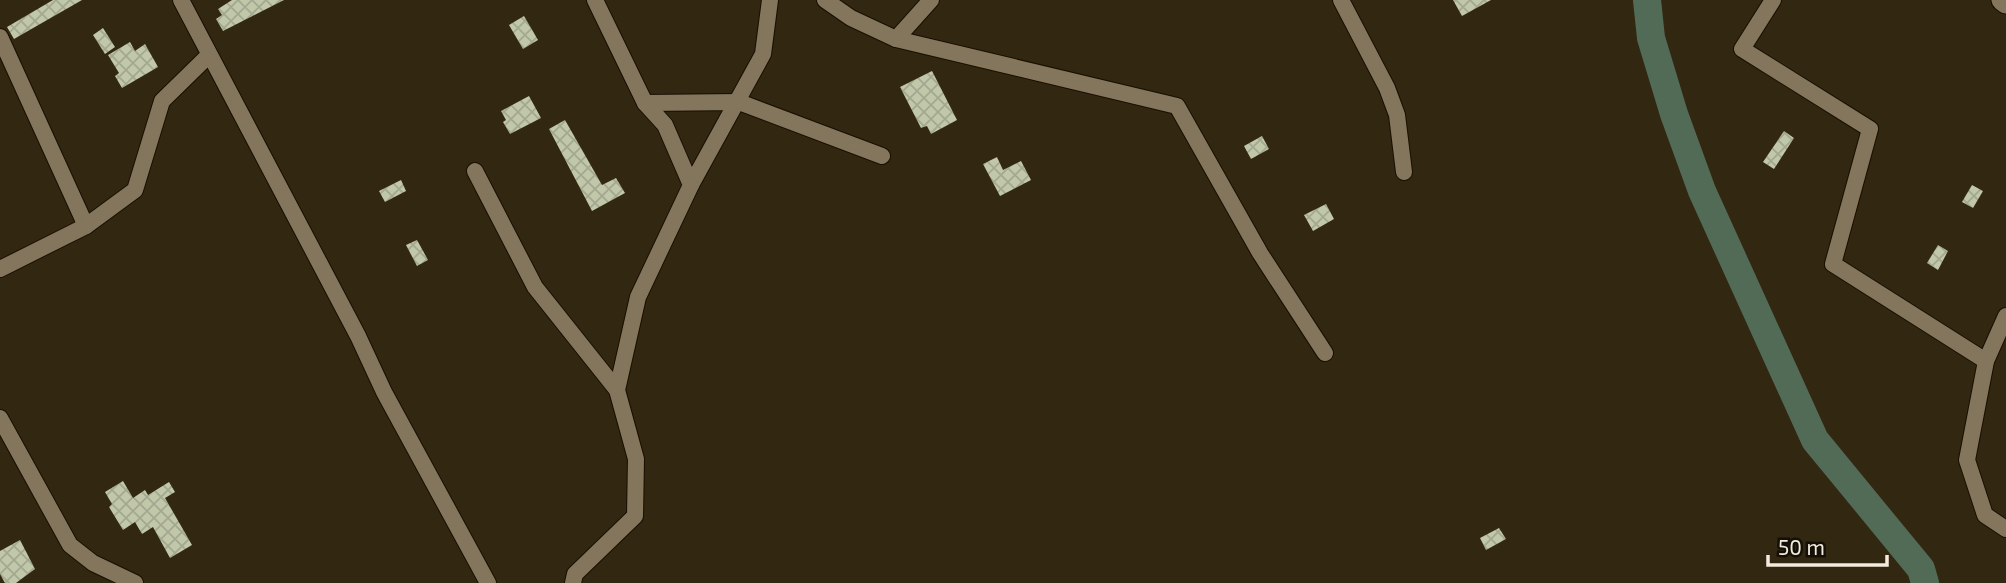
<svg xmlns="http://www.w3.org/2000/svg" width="2006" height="583" font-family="'Exo 2',sans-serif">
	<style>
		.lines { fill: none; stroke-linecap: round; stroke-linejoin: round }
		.river { stroke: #526b57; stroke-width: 28 }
		.building { fill: url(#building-cross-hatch) }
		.minor-casing { stroke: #190f00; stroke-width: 18 }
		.secondary-casing { stroke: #190f00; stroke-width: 23 }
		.minor { stroke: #83765d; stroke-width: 16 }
		.secondary { stroke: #83765d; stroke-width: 21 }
	</style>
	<defs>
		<pattern id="building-cross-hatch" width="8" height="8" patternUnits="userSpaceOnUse" patternTransform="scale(1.75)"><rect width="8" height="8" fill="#c1c8a9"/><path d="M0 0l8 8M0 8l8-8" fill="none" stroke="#a3a890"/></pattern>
	</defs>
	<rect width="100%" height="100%" fill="#322710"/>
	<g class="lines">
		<!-- river -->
		<path class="river" d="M1647,0L1651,38L1674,114L1702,191L1815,440L1921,569L1925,583"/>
	</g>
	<!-- building -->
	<g class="building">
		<path d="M53,0H82L14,39L7,27Z"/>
		<path d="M232,0H284L223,31L216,19L222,15L218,9Z"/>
		<path d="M1453,0H1491L1462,16Z"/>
		<path d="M524,16L538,40L523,49L509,25Z"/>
		<path d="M103,28L115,47L105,54L93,35Z"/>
		<path d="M130,42L135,51L145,44L158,67L122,88L115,76L119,73L108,55Z"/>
		<path d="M932,71L957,120L931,134L927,126L921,128L900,87Z"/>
		<path d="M529,96L541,118L510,134L503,122L506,120L501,111Z"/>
		<path d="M565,120L602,185L616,178L625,193L592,211L549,129Z"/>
		<path d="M1784,131L1794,138L1774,169L1763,162Z"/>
		<path d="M1262,136L1269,149L1251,159L1244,146Z"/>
		<path d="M997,157L1003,170L1021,161L1031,180L1000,196L983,164Z"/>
		<path d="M401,180L406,191L385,202L379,191Z"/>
		<path d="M1972,185L1983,191L1973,208L1962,202Z"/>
		<path d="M1326,204L1334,219L1313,231L1304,215Z"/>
		<path d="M417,240L428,260L417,266L406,245Z"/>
		<path d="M1938,245L1948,251L1938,270L1927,263Z"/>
		<path d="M123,481L133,498L145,490L148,495L169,482L175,492L165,498L192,545L170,558L153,527L142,534L135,522L123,530L109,507L112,504L105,492Z"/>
		<path d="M1499,528L1506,539L1486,550L1480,538Z"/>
		<path d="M20,540L35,569L16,583H5L0,574V551Z"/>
	</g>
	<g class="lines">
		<!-- minor casing -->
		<g class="minor-casing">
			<g id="minor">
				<path d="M181,0L358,336L384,392L488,583"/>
				<path d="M595,0L645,103L739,102L882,156"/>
				<path d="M825,0L851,18L896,39L1177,106L1260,253L1325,353"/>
				<path d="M1341,0L1387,88L1397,115L1404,172"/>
				<path d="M1773,0L1742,49L1870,129L1833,264L1986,361"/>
				<path d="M0,37L86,226L0,269"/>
				<path d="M896,39L931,0"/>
				<path d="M475,171L535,287L617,390"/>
				<path d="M691,185L763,54L770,0"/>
				<path d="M86,226L135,190L162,101L209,55"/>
				<path d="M2006,316L1986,361L1967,460L1985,515L2006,529"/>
				<path d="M0,418L70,545L93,563L135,583"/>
				<path d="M573,583L575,574L635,516L636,459L617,390L638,297L691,185L665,125L645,103"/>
			</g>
		</g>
		<!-- secondary casing -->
		<g class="secondary-casing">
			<path id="secondary" d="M2002,0L2006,3"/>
		</g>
		<!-- minor -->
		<use href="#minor" class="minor"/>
		<!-- secondary -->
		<use href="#secondary" class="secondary"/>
	</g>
	<!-- scale -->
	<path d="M1768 555v10h119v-10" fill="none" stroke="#f3ecde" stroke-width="3.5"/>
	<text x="1778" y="555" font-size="21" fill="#f3ecde" stroke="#151007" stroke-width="5" paint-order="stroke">50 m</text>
</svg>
